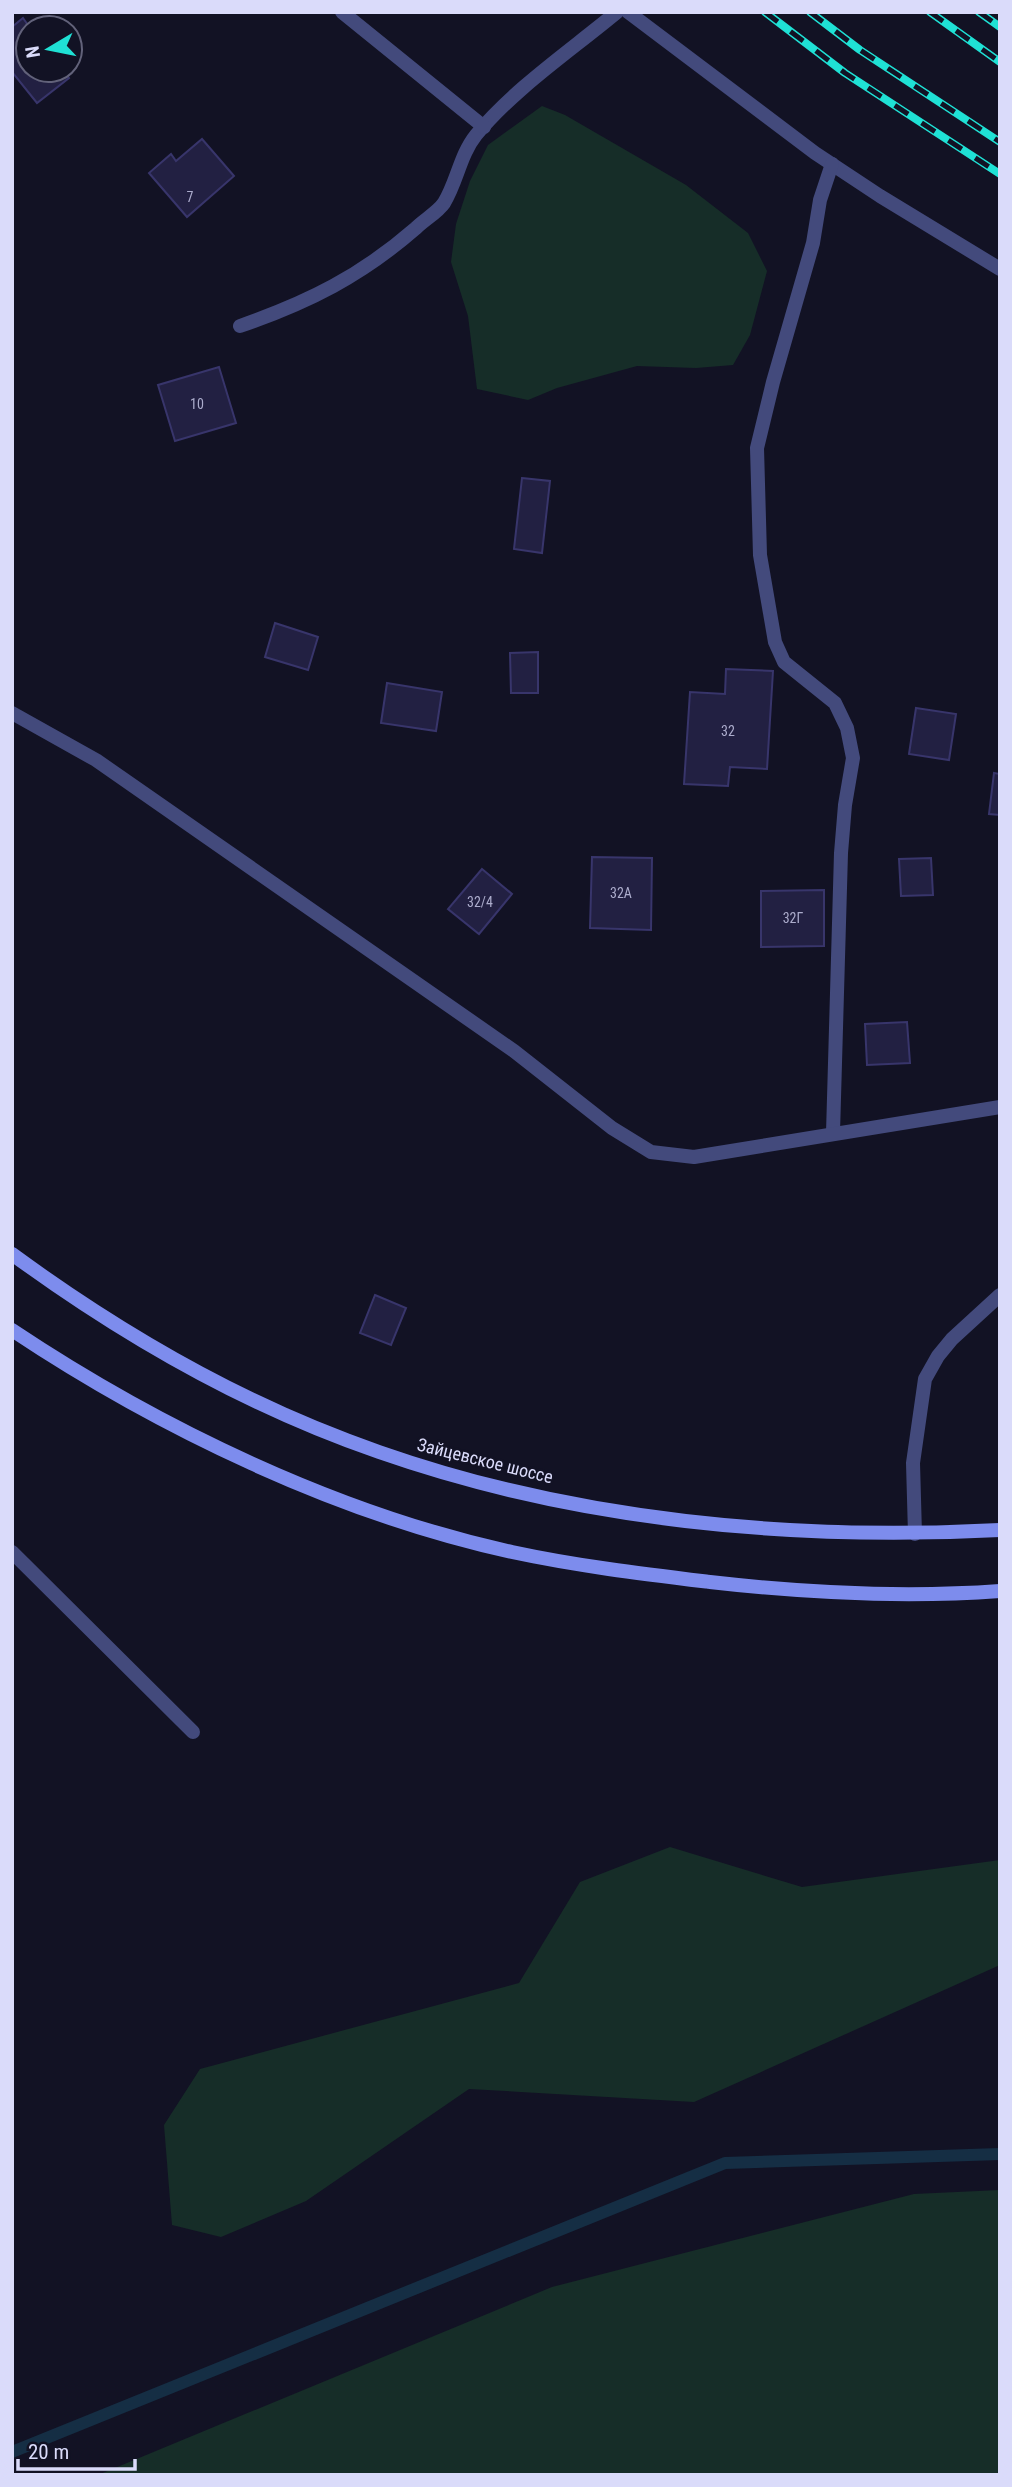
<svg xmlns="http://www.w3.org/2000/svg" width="1012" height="2487" font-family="'Roboto Condensed',sans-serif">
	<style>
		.green { fill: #162d28 }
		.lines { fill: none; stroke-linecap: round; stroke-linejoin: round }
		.stream { stroke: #152e44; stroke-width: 12 }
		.building { fill: #222042; stroke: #38356b; stroke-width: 2 }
		.lane { stroke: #434a7c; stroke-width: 14 }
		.street { stroke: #434a7c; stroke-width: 14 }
		.secondary { stroke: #7d8ced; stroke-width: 14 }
		.rail-casing { stroke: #1fe1d5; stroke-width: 8 }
		.rail { stroke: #121224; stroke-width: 5; stroke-dasharray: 16; stroke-linecap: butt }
		.labels { text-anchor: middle; stroke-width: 5; stroke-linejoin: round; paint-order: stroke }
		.number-label { font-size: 14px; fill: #acaccc }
		.street-label { font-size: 18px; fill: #dadbfa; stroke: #121224 }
	</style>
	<rect width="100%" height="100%" fill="#121224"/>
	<!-- green -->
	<g class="green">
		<path d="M542,106L565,115L686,185L748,233L767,271L750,335L733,365L696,368L637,366L557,388L528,400L477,389L468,316L451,262L456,224L470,181L488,145Z"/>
		<path d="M670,1847L802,1887L1000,1860V1965L694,2102L469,2089L306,2201L221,2237L172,2225L164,2125L200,2069L519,1983L580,1882Z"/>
		<path d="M1000,2190V2475H98L552,2287L914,2194Z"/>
	</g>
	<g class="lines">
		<!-- stream -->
		<path class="stream" d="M12,2452L725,2163L1000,2154"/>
	</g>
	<!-- building -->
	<g class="building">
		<path d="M23,18L30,28H28V70H63L69,78L37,103L12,72V27Z"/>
		<path d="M202,139L234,176L187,217L149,173L171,154L176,161Z"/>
		<path d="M219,367L236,423L175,441L158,385Z"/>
		<path d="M522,478L550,481L542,553L514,549Z"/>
		<path d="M275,623L318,637L308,670L265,657Z"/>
		<path d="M538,652V693H511L510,653Z"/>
		<path d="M726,669L773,671L767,769L730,767L728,786L684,784L690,692L725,694Z"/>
		<path d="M387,683L442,692L436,731L381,723Z"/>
		<path d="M916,708L956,714L949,760L909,754Z"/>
		<path d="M994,773L1000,774V815L989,814Z"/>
		<path d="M592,857L652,858L651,930L590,928Z"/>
		<path d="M931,858L933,895L901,896L899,859Z"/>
		<path d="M482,869L512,894L479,934L448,909Z"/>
		<path d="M824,890V946L761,947V891Z"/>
		<path d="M907,1022L910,1063L867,1065L865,1024Z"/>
		<path d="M375,1295L406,1308L391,1345L360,1333Z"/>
	</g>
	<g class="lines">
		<!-- lane -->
		<g class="lane">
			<path d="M628,12L815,153L880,196L1000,269"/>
			<path d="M832,164L820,200L813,243L773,382L757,448L760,555L775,642L784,662L835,703L847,728L853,758L845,805L841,853L833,1133"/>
			<path d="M240,326C309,302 361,276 416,228C424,220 438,212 444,203C457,182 460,155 476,135C515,88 570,51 617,12"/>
			<path d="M12,713L96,760L514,1051L612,1128L651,1152L694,1157L1000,1107"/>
			<path d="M915,1534L913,1463L925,1379L938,1356L952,1339L1000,1295"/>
			<path d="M12,1552L193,1732"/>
		</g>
		<!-- street -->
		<path class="street" d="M342,12L484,127"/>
		<!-- secondary -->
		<g class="secondary">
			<path d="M12,1254C124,1336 248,1407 379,1452C576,1521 792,1541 1000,1530"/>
			<path d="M12,1330C159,1428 338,1514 512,1552C577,1566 644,1574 710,1582C806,1593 903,1598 1000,1591"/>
		</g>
		<!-- rail casing -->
		<g class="rail-casing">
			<g id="rail">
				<path d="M765,12L845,73L1000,174"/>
				<path d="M810,12L860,50L1000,142"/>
				<path d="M930,12L1000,62"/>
				<path d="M979,12L1000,27"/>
			</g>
		</g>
		<!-- rail -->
		<use href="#rail" class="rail"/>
	</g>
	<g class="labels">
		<!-- number labels -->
		<g class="number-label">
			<text x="190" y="202">7</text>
			<text x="197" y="409">10</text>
			<text x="728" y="736">32</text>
			<text x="621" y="898">32А</text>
			<text x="480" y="907">32/4</text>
			<text x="793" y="923">32Г</text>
		</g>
		<!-- street labels -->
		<g class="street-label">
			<text transform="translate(485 1461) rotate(14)" y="6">Зайцевское шоссе</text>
		</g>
	</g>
	<!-- border -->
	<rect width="1012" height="2487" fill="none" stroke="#dadbfa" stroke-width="28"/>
	<!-- north arrow -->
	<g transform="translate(49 49) rotate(260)"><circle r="33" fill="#121224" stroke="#62627a" stroke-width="2"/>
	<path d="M0-5L12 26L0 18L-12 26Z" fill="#1fe1d5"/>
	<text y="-10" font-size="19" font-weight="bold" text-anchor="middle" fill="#dadbfa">N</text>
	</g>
	<!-- scale -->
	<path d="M18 2459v10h117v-10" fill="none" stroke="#dadbfa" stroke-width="3.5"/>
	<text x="28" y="2459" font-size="21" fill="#dadbfa" stroke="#121224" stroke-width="5" paint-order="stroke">20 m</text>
</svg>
